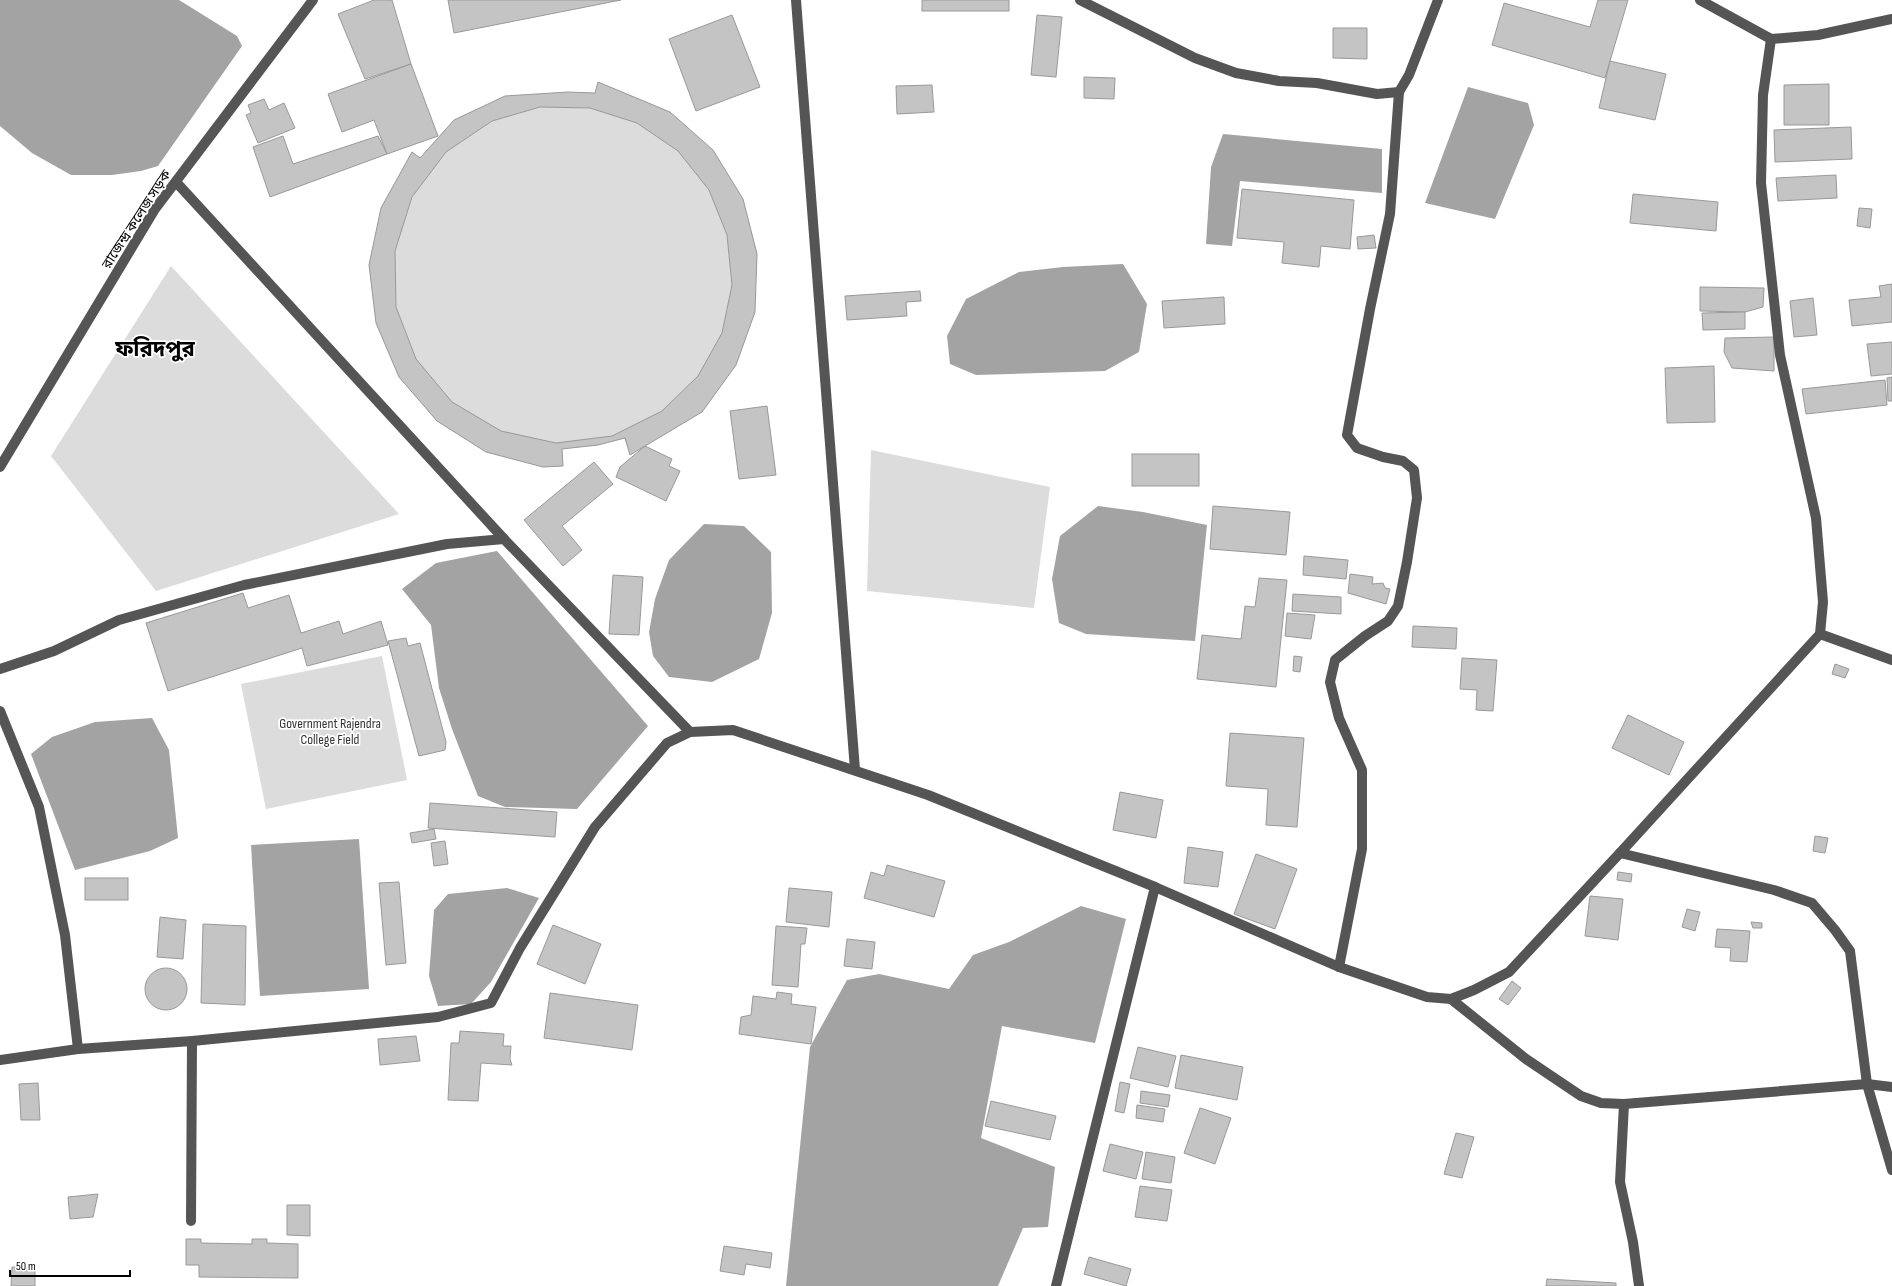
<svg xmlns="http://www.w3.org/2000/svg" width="1892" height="1286" font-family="'Sofia Sans Condensed','Noto Sans Bengali',sans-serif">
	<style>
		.green { fill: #dcdcdc }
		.water { fill: #a3a3a3 }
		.building { fill: #c4c4c4; stroke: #999; fill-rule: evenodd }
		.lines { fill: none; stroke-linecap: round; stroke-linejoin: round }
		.minor { stroke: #555; stroke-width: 10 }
		.labels { text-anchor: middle; stroke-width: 3.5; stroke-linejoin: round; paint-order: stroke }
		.street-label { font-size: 14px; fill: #000; stroke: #fff }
		.park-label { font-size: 14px; fill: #333; stroke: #fff }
		.town-label { font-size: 22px; font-weight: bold; fill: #000; stroke: #fff }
	</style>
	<rect width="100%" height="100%" fill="#fff"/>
	<!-- green -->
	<g class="green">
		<path d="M598,82L670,112L743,199L757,254L755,312L736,365L702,412L630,455L624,438L598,445L562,449L563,466L543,467L486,452L437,421L399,377L376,323L369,265L381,208L412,152L420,158L454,120L595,93Z"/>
		<path d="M171,266L399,514L156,591L51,456Z"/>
		<path d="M871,450L1050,487L1034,608L867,591Z"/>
		<path d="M382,656L407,780L266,809L241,684Z"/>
	</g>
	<!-- water -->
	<g class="water">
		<path d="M0,0H179L237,36L242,46L158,166L141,171L112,175H71L32,153L0,126Z"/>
		<path d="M1468,87L1528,103L1534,125L1495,219L1425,203Z"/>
		<path d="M1223,134L1382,149V193L1240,181L1232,246L1206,244L1211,167Z"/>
		<path d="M1123,264L1147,304L1139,352L1105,371L976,375L950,364L947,336L966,299L1019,272L1063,267Z"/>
		<path d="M1098,506L1143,512L1207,525L1195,641L1086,634L1059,623L1052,579L1060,536Z"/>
		<path d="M704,524L744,526L771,552L772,613L759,659L712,682L669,677L653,656L649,632L655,599L669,560Z"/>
		<path d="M497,551L648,726L577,809L505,807L478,796L452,729L439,688L431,625L402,589L436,563Z"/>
		<path d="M152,718L169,750L178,838L150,851L75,870L31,754L52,737L95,722Z"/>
		<path d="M359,839L369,989L260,996L251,845Z"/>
		<path d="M507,888L539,898L491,982L471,1004L438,1006L429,976L434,910L448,894Z"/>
		<path d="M1081,906L1126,919L1095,1043L1002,1026L981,1138L1055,1167L1048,1227L1023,1228L998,1286H786L810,1047L847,980L879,974L949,989L973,955L1009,942Z"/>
	</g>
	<!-- building -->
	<g class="building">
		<path d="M374,0H392L411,64L365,79L338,14Z"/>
		<path d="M448,0H621L454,33Z"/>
		<rect x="922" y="0" width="87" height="11"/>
		<path d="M1598,0H1628L1605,78L1492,45L1504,3L1590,27Z"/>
		<path d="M732,15L760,87L696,111L669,39Z"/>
		<path d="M1037,15L1062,17L1056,77L1031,75Z"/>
		<path d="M1333,28H1367V59L1333,58Z"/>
		<path d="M1610,61L1666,74L1655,120L1599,108Z"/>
		<path d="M411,64L438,136L387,154L374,120L342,132L328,94Z"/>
		<path d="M1084,77L1115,78L1114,99L1084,98Z"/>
		<path d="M598,82L670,112L713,150L743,199L757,254L755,312L736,365L702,412L630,455L625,438L598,445L562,449L563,466L543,467L486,452L437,421L399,377L376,323L369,265L381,208L412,152L420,158L454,120L505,96L568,92L595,93ZM540,107L590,108L637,123L678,151L709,190L727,235L732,285L722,333L698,376L662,411L612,436L556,443L501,431L452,402L416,359L396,307L395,251L412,197L446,152L492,121Z"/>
		<path d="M1829,84V125H1784V85Z"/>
		<path d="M932,85L934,112L897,114L896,86Z"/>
		<path d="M264,99L269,110L284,103L295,128L258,143L246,115L251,113L248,105Z"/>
		<path d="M1851,127L1852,159L1775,162L1774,130Z"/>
		<path d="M283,136L293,164L378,136L387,154L270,197L253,147Z"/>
		<path d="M1836,175L1837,198L1778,201L1776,178Z"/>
		<path d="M1242,189L1354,200L1350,249L1321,246L1319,267L1282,263L1284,242L1237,238Z"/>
		<path d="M1633,194L1718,202L1716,231L1630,223Z"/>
		<path d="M1859,208L1872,209L1870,228L1857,226Z"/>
		<path d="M1374,235L1376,248L1358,249L1357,237Z"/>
		<path d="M1892,284V322L1852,326L1849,300L1881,297L1879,286Z"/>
		<path d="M1700,287L1764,288L1763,307L1745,312L1700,311Z"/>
		<path d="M920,291L921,301L906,302L907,316L847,320L845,296Z"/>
		<path d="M1224,297L1225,324L1164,328L1162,301Z"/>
		<path d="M1813,298L1817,335L1794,337L1790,301Z"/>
		<path d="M1745,312V329L1703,330L1702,313Z"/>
		<path d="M1774,337V371L1732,368L1724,352L1725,338Z"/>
		<path d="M1892,342V374L1871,376L1867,344Z"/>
		<path d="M1714,366L1715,422L1667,423L1665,368Z"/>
		<path d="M1892,377V401H1888L1887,378Z"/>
		<path d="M1885,380L1887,405L1806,414L1802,389Z"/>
		<path d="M767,406L776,475L739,479L730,411Z"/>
		<path d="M645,446L672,459L669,466L680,471L666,501L616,477L620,467Z"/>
		<rect x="1132" y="454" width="67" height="32"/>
		<path d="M594,462L613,484L562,526L582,550L563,566L524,520Z"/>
		<path d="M1213,506L1290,512L1286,555L1210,549Z"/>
		<path d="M1304,556L1348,560L1346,579L1303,575Z"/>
		<path d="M1350,574L1373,577L1372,584L1383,583L1385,588L1390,589L1386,604L1348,593Z"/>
		<path d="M613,575L643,577L639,635L609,634Z"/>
		<path d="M1259,578L1287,580L1276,687L1197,679L1202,635L1241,639L1245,606L1255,607Z"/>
		<path d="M243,593L248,608L289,595L301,633L339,621L343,634L381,621L388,645L307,666L302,648L168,691L146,623Z"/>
		<path d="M1293,594L1341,597V614L1292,611Z"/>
		<path d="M1287,613L1315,615L1311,639L1285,636Z"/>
		<path d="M1413,626L1457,628L1456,649L1412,647Z"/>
		<path d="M406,638L408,646L420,643L446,742L445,750L419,756L388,641Z"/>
		<path d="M1294,656L1302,657L1300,672L1293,671Z"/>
		<path d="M1462,658L1497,660L1493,711L1476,710L1477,690L1460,689Z"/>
		<path d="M1835,664L1849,669L1845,678L1832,674Z"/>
		<path d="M1628,715L1684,742L1669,775L1612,748Z"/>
		<path d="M1230,733L1304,738L1297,827L1266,825L1268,789L1226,786Z"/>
		<path d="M1120,792L1163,800L1156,838L1113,830Z"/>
		<path d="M430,803L557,812L555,837L428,828Z"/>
		<path d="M434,829L436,839L412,843L410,833Z"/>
		<path d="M1815,836L1828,838L1825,853L1813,851Z"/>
		<path d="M445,841L448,864L434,866L431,843Z"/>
		<path d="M1188,847L1223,852L1218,887L1184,883Z"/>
		<path d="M1256,854L1297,869L1275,929L1234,914Z"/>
		<path d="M887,865L945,881L934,917L864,898L871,872L884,876Z"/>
		<path d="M1618,872L1632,874L1631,882L1617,880Z"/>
		<rect x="85" y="878" width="43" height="22"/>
		<path d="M399,882L406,963L386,965L379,883Z"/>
		<path d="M789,888L832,892L829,927L786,922Z"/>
		<path d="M1590,896L1623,899L1618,940L1585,936Z"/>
		<path d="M1687,909L1700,912L1695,931L1682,927Z"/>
		<path d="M160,917L186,920L183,959L157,957Z"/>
		<path d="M1751,922L1762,923V928H1753Z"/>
		<path d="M203,924L246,926L245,1005L201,1003Z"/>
		<path d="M553,925L601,944L585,984L537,964Z"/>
		<path d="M776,926L807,928L805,944H801L798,987L772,985Z"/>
		<path d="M1717,929L1750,931L1747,962L1730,961L1731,948L1715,947Z"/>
		<path d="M847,939L875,942L872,969L844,966Z"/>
		<circle cx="166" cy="989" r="21"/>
		<path d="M1512,981L1521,988L1508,1005L1499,999Z"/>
		<path d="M777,992L792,994L791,1004L816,1007L811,1044L739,1034L741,1017L751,1015L753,996L776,999Z"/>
		<path d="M550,993L638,1005L632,1050L544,1038Z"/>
		<path d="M460,1031L504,1034L503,1046H511L510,1059L512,1065L481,1063L478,1101L448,1100L451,1043H459Z"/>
		<path d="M416,1036L420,1061L380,1065L378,1039Z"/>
		<path d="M1138,1047L1176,1056L1168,1087L1130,1078Z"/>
		<path d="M1181,1055L1243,1067L1237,1100L1175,1088Z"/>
		<path d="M1120,1082L1130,1084L1124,1113L1115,1111Z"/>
		<path d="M38,1083L40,1120H21L19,1084Z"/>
		<path d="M1141,1091L1170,1095L1168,1107L1140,1103Z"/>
		<path d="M991,1101L1056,1116L1050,1140L985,1126Z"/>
		<path d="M1137,1105L1165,1109L1163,1122L1136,1118Z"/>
		<path d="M1200,1108L1231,1118L1215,1164L1184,1153Z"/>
		<path d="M1456,1133L1474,1137L1462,1178L1444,1174Z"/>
		<path d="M1110,1144L1143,1152L1136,1179L1103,1171Z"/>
		<path d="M1146,1152L1175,1157L1171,1183L1142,1179Z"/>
		<path d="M1140,1186L1172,1190L1167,1221L1135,1217Z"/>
		<path d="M98,1194L93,1217L70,1219L68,1197Z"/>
		<path d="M287,1205H310V1236L287,1235Z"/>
		<path d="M186,1239H201V1243L252,1244V1239H267V1243L298,1244V1278L199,1277V1265H186Z"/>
		<path d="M724,1246L772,1253L770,1268L746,1264L744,1275L720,1271Z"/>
		<path d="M1089,1257L1131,1269L1126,1286L1084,1274Z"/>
		<path d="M12,1267L35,1268V1286H11Z"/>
		<path d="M1547,1279L1616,1283V1286H1546Z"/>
	</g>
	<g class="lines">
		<!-- minor -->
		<g class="minor">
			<path d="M796,0L855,770"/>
			<path d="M1080,0L1195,58L1236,73L1279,81L1317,83L1377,94L1399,92L1409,75L1438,0"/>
			<path d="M1700,0L1771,39"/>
			<path d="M176,182L504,539L690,732"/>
			<path d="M0,467L155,209L313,0"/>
			<path d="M1820,634L1892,660"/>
			<path d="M0,669L54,651L119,620L244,585L447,544L504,539"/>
			<path d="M0,711L39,807L65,935L78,1049L0,1060"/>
			<path d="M1620,853L1774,890L1812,903L1835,930L1850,951L1867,1084L1892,1170"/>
			<path d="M1339,967L1362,849V770L1339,718L1330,682L1335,660L1365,636L1388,621L1398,606L1407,562L1417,498L1414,470L1403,461L1383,457L1357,448L1347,435L1370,309L1390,214L1399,92"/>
			<path d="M1451,999L1526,1059L1581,1096L1601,1103L1624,1104L1867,1084L1892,1087"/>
			<path d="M78,1049L192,1041L438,1017L491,1003L520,948L595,827L667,743L690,732L733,730L928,795L1155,887L1339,967L1427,997L1451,999L1474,990L1509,972L1620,853L1820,634L1823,602L1816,518L1780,355L1761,183L1763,95L1771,39L1818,35L1892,19"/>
			<path d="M1624,1104L1620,1182L1633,1242L1639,1286"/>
			<path d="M191,1221L192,1041"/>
			<path d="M1056,1286L1155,887"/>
		</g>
	</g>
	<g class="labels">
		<!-- street labels -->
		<g class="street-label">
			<text transform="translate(136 219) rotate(-57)" y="5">রাজেন্দ্র কলেজ সড়ক</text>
		</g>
		<!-- park labels -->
		<g class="park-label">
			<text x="330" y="728">Government Rajendra<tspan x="330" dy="16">College Field</tspan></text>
		</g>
		<!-- town labels -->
		<g class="town-label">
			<text x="155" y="356">ফরিদপুর</text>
		</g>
	</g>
	<!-- scale -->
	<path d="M10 1270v6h120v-6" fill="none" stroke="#000000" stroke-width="2"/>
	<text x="16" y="1270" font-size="12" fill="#000000" stroke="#ffffff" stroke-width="3" paint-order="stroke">50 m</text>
</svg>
